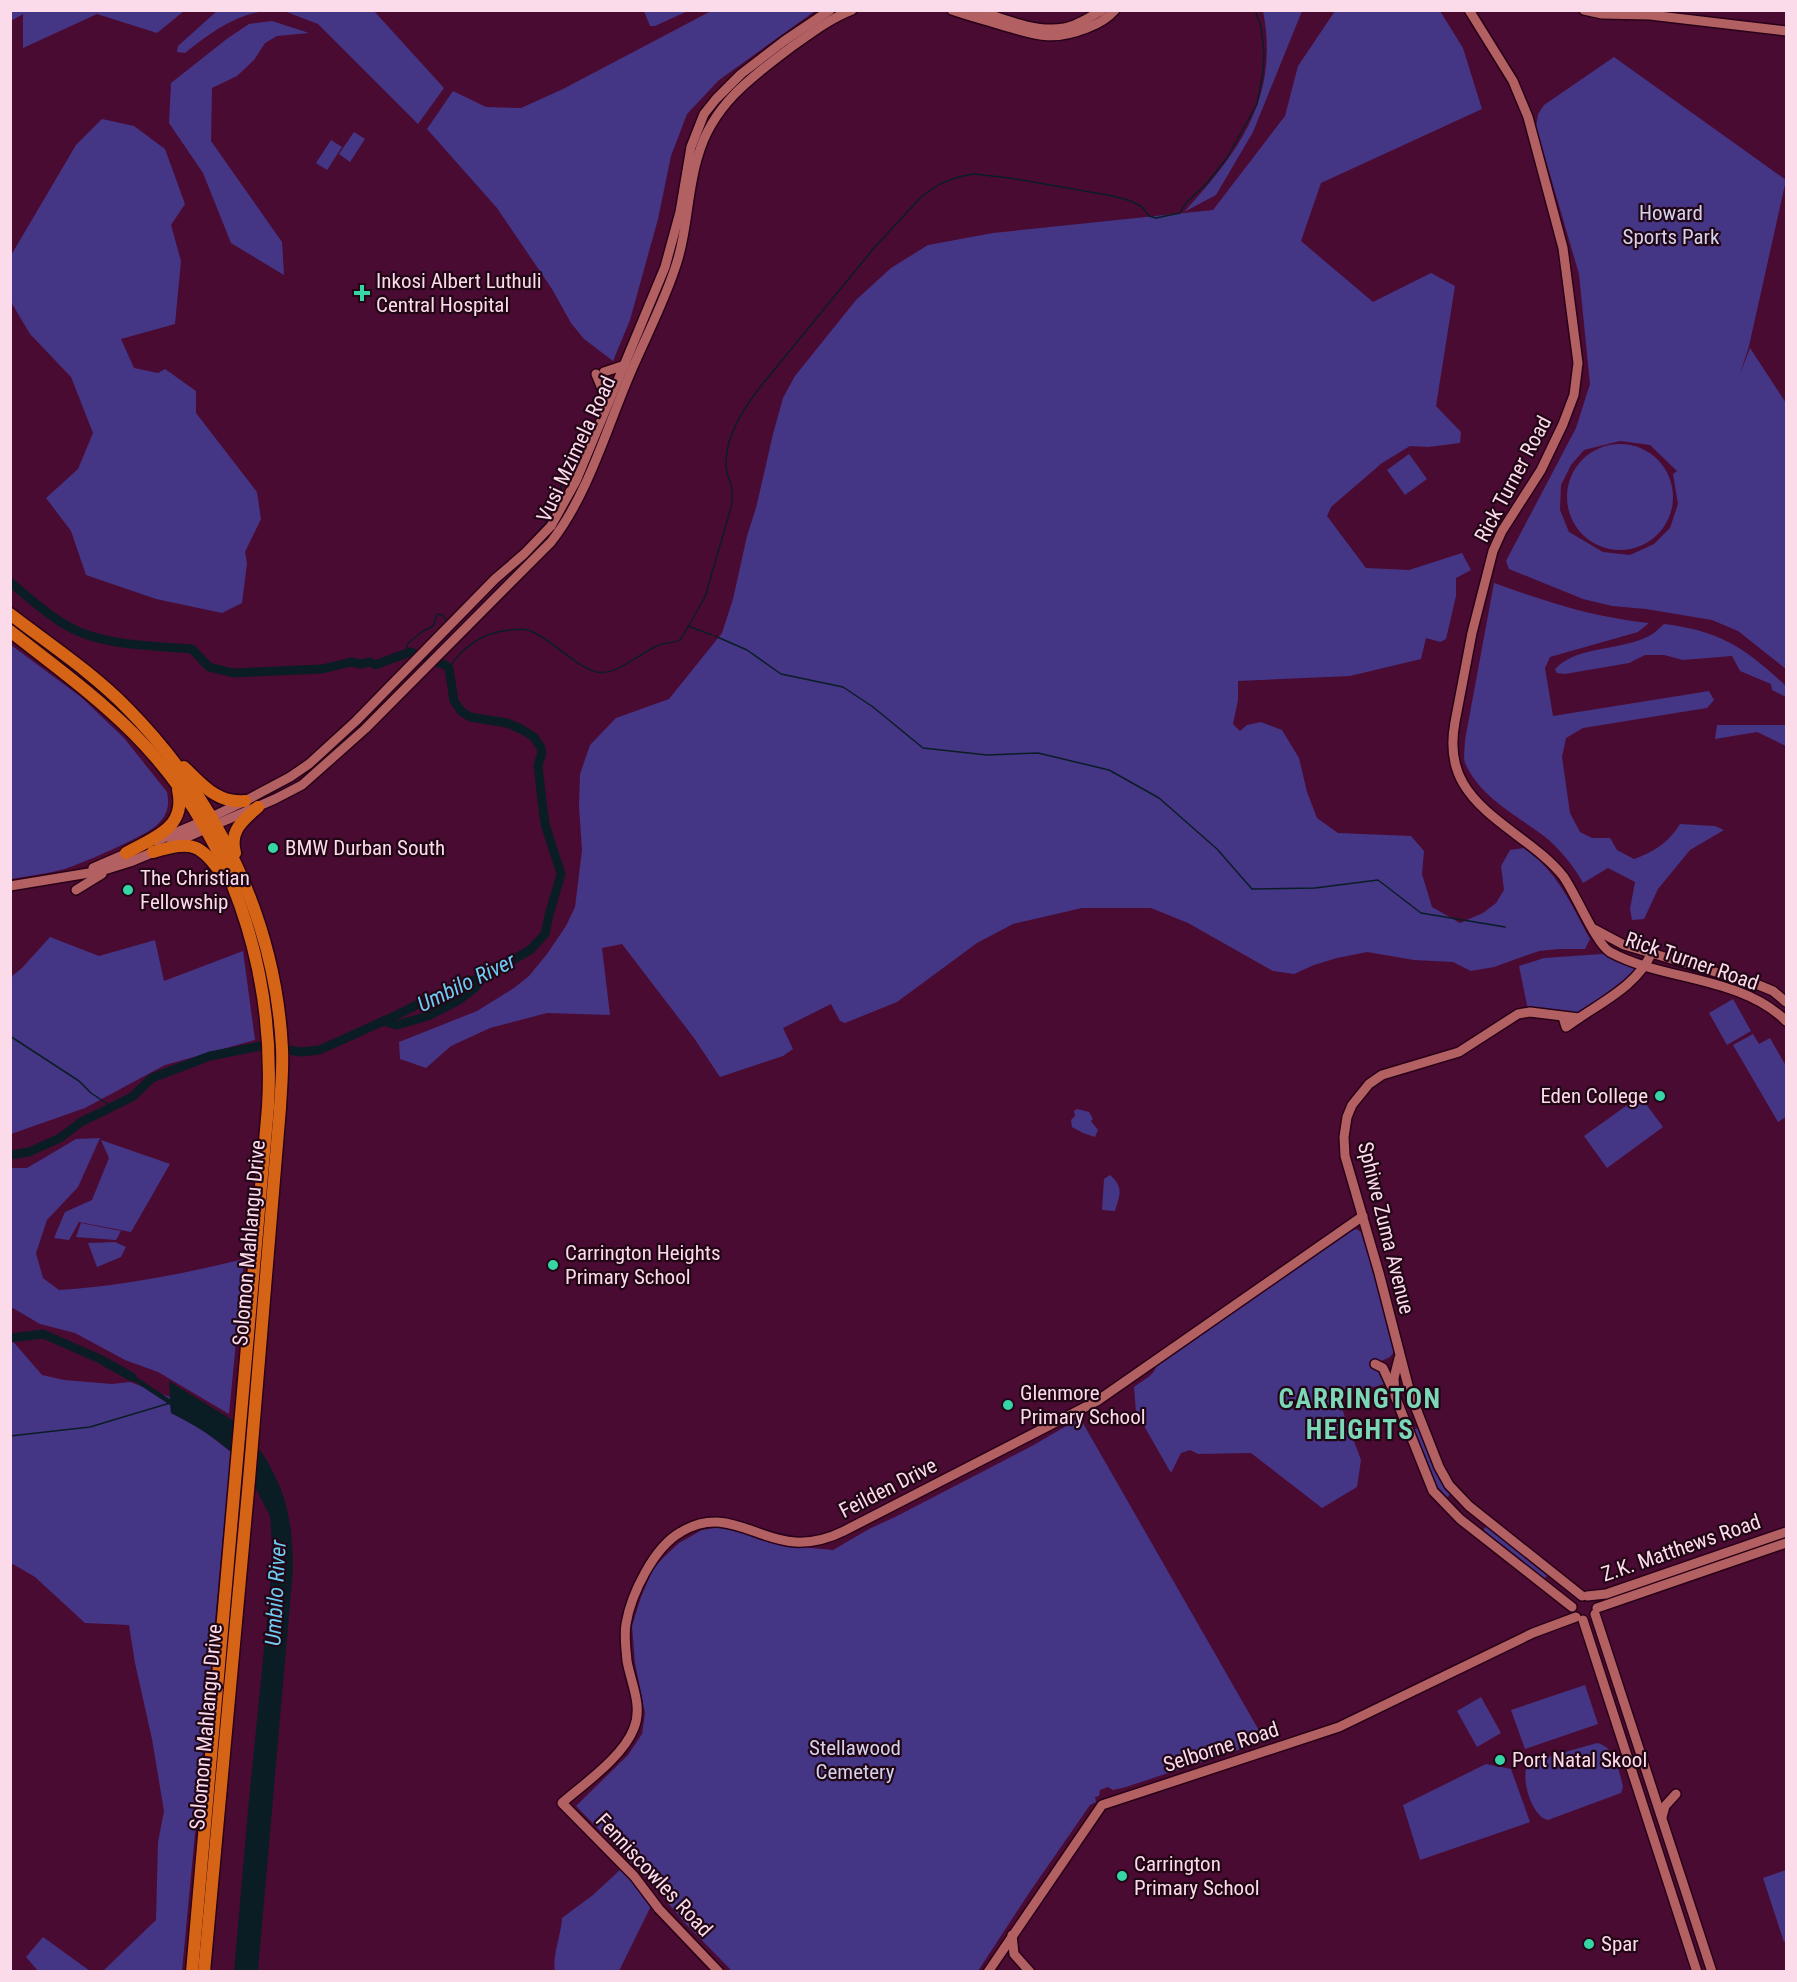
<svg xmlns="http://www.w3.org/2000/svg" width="1797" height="1982" font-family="'Roboto Condensed',sans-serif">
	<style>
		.green { fill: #453585; fill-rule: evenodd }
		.water { fill: #0a1d25 }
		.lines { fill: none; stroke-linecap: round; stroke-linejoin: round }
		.stream { stroke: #0a1d25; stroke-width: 1.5 }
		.canal { stroke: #0a1d25; stroke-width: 5 }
		.river { stroke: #0a1d25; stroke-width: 9 }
		.secondary-casing { stroke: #290018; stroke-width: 12 }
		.highway-casing { stroke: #290018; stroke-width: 15 }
		.secondary { stroke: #b36062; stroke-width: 9 }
		.highway { stroke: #d56416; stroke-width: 12 }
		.poi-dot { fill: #37d4a6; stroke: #210716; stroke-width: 2 }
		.labels { text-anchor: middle; stroke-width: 4.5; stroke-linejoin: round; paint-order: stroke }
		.park-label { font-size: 21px; fill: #d4d2ec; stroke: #210716 }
		.poi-label { font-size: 21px; fill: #fbdae9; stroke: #210716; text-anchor: start }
		.street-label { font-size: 21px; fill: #fbdae9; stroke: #210716 }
		.water-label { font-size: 22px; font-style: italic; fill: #6fcbf3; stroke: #210716 }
		.district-label { font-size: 27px; font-weight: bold; letter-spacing: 1.5px; fill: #7cd7b6; stroke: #210716 }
	</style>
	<rect width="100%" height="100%" fill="#4a0b32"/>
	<!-- green -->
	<g class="green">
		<path d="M11,10H184V11L157,33L97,14L23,48V14L11,21Z"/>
		<path d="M713,10L815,11L719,80L687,114L671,156L658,219L630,320L613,361L584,339L571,323L552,289L497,208L427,129L453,91L486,107L521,108L563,89Z"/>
		<path d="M217,11H265C234,15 209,34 185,53L177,52L178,46Z"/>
		<path d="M284,11H374L444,88L418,124L318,24Z"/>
		<path d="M644,11H688L655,26H650Z"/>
		<path d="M1263,11H1302L1253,132L1216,195L1184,212C1239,152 1280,97 1263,11Z"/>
		<path d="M1335,11H1440L1463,48L1482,109L1321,183L1301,241L1373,302L1431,273L1455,286L1436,406L1461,432L1460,443L1428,447L1410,446L1382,463L1331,507L1327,516L1366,568L1409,570L1462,553L1471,570L1456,578V596L1446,639L1440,642L1426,638L1421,659L1350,676L1238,681V700L1233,724L1240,731L1247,725L1261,722L1282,730L1299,758L1307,792L1317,818L1338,833L1411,836L1424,851L1422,874L1432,907L1460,923L1483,913L1496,903L1504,890L1501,866L1510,850L1524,848C1558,872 1571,904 1590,939L1585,949H1559L1539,951L1494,967L1471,971L1453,962L1414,960L1367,952L1337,958L1314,965L1294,974L1273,971L1188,923L1151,908H1082L1013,924L977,943L897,1002L845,1023L840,1021L831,1004L783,1028L793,1049L783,1056L720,1077L694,1038L622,944L602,948L610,1015L547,1013L490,1028L451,1046L426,1068L400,1059L399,1042L477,1011L514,988L529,976L547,954L566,926L575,907L582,850L579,806L580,774L590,745L616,718L669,699L722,633L733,599L747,536L756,508L773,434L783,398L795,376L856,300L891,268L928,245L993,233L1213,210L1285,116L1298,66Z"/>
		<path d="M272,21L309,33L277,36L265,43L254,60L237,76L212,88L211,141L282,242L284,275L231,243L203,173L169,123L171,83L228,38L249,24Z"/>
		<path d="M1614,57L1786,180L1749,346L1740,374L1750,348L1786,403V669L1738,631L1712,620L1646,609L1612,606L1583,599L1509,569L1506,561L1576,428L1590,384L1579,274L1536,127L1538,114L1544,105ZM1620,441L1650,445L1677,471L1673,474L1678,504L1670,528L1654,544L1630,555L1603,552L1569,532L1560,510L1561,485L1571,465L1584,450Z"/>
		<path d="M102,119L134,126L165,149L185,204L171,225L181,261L175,324L121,339L134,368L158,373L165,369L196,391V413L257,492L261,519L245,552L247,563L242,603L222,613L156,599L86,575L71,531L46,498L78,469L93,433L71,377L30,334L11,302L10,257L76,145Z"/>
		<path d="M354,132L365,139L350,162L339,154Z"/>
		<path d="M331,140L342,147L327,170L316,163Z"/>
		<circle cx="1620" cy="497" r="53"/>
		<path d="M1409,454L1427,479L1405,495L1387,470Z"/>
		<path d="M1494,583C1547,602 1592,617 1649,623L1638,632L1550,657L1545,668L1553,716L1709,691L1714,700L1707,708L1583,728L1566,738L1562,757L1570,813L1580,832L1592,838H1610L1617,850L1634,859C1654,852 1668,843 1680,824L1715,826L1724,830L1690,850L1658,889L1644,919L1632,920L1630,909L1635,882L1608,868L1583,883C1574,866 1559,848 1544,836C1516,815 1480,797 1465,763C1463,757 1465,747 1465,740Z"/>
		<path d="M1664,624C1721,631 1745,648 1786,686V697L1772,690L1771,684L1740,671L1732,656L1683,660L1664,655H1645L1629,663L1565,674L1557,673L1555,669C1578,645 1621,651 1649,636C1655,633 1659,628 1664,624Z"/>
		<path d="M11,645L81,697L124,738L167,792C170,806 167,816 157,825C146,836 77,866 61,870C45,874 27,876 11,879Z"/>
		<path d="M1717,725H1786V746L1757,732L1715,739Z"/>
		<path d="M50,937L99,956L155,940L164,981L243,951L255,1040L165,1065L85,1108L11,1134V977L22,968Z"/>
		<path d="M1602,954L1608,955L1634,967L1635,971L1580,1014L1528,1010L1519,966L1544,958Z"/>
		<path d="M1733,999L1751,1031L1727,1045L1709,1013Z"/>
		<path d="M1753,1034L1759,1044L1770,1038L1786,1066V1117L1778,1122L1733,1045Z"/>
		<path d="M1640,1096L1663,1127L1607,1168L1584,1136Z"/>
		<path d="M1077,1109L1089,1112L1093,1119L1091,1121L1098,1130L1095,1137L1083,1133L1072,1127L1071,1120L1075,1116L1074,1111Z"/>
		<path d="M100,1138L78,1187L47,1220L36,1253L43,1278L59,1290C121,1286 183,1274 244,1259L229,1414L158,1372L125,1360L75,1333L40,1324L11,1307V1168H27L76,1139Z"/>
		<path d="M101,1140L170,1164L131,1232L79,1222L69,1240L54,1238L65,1212L92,1200L109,1158Z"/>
		<path d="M1110,1175C1124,1187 1120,1195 1115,1211L1102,1210L1104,1179Z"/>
		<path d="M81,1223L121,1231L116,1240L76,1237Z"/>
		<path d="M1356,1229L1363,1233L1365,1238L1394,1352L1390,1357L1379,1362L1387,1383L1338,1398L1361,1460L1357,1487L1322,1508L1251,1453L1198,1454L1190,1450L1181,1453L1171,1473L1136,1412L1134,1387C1143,1380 1156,1375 1157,1363L1345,1233Z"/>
		<path d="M115,1242L126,1247L121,1257L97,1267L88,1243Z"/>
		<path d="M10,1338L42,1375L64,1380L112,1384L130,1382L170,1397L171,1413L200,1428L231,1452L182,1971H103L156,1920L158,1842L164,1811L152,1739L135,1663L129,1625L85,1623L35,1577L11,1563Z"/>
		<path d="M1080,1418L1265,1741L1126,1787L1113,1790L1108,1787L1100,1790L1099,1796L1095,1797L1096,1802L1090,1805L1029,1893L978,1971H732L684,1922L651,1883L576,1806L628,1755L642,1734L645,1713L635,1663L632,1626L641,1597L653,1569L663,1558L679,1543L702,1530L713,1528H726L741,1531L779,1545L833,1550L869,1529L897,1516L1032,1446Z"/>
		<path d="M1418,1428L1451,1493L1446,1499L1436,1489L1412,1430Z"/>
		<path d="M1487,1525L1548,1575L1543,1580L1482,1532Z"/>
		<path d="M1585,1685L1598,1724L1525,1749L1511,1710Z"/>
		<path d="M1481,1697L1501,1733L1477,1747L1457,1711Z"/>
		<path d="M1597,1743C1616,1747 1619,1771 1623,1787L1621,1793L1548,1820C1532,1817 1521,1780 1527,1766L1537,1760Z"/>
		<path d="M1486,1764L1511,1769L1530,1822L1420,1860L1403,1805Z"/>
		<path d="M622,1868C631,1879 650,1893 650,1908L619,1971L555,1972C552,1955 561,1936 562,1918L593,1895Z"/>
		<path d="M1786,1870V1941L1784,1942L1763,1878Z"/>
		<path d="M43,1937L90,1971H38L26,1957Z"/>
	</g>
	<!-- water -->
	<g class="water">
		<path d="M169,1381L234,1421L231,1452C213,1436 193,1424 171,1413Z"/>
		<path d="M258,1447C287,1490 292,1517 293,1569L258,1971L234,1972L248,1810L270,1588L272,1548L270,1516L253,1483Z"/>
	</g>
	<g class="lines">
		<!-- stream -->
		<g class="stream">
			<path d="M539,531L549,519L559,498L563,473L569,463"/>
			<path d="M688,626L712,635"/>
			<path d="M715,636L747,650L781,674L843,687L873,707L923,748L987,755L1038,753L1109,770L1159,798L1217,849L1252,889L1315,888L1378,880L1421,913L1505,927"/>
			<path d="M407,653V644L423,631L433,626L437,614L442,615L448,621"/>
			<path d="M449,668C463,646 482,633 509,630C516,629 524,628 531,631C554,641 573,665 597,672C614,677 643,651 659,645C667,642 674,644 681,639L705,597L732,504C732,500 733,494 732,490C731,480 725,473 726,462C726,434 745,407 761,386L874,248L922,196L940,184L958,177L973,174L1010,178L1113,196L1131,201L1142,207L1149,216L1156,218L1180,213L1185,204L1207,183L1227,158L1257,104L1263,73L1264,53L1261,27L1255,10"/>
			<path d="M10,1036L79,1081L91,1093L112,1107"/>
			<path d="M10,1436L90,1427L170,1403"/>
		</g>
		<!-- canal -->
		<path class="canal" d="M132,1377L176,1406"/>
		<!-- river -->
		<g class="river">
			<path d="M10,582C32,600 56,623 82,633C116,646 156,646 192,649L209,667L233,673L322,669L351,662L361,664L370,662L375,665L410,652L445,665L449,668L454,701L461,711L470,717L507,723L521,729L534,737L541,748L542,753L538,765L542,801L545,824L561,874L549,915L545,934L530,950L483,977L470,981L422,1002L397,1015L335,1043L319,1050L301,1052L261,1046L210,1056L152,1078L132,1097L81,1122L60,1138L29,1152L10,1155"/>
			<path d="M383,1021L397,1025L428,1016L459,1000L476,987L483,977"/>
			<path d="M10,1338L43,1334L100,1359L132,1377"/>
		</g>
		<!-- secondary casing -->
		<g class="secondary-casing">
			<g id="secondary">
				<path d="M952,10C969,16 985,20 1001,25C1036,35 1051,42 1087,28C1098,24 1107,19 1115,10"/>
				<path d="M977,10C1004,19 1035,33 1064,28C1077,26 1090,17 1102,10"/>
				<path d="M1469,10L1513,81L1528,117L1563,248L1578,363L1574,395L1563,424L1541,470L1502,531L1493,551L1472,633L1455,722C1451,743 1452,764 1463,783C1484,820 1536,842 1563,876C1575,892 1596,944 1610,952C1663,981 1741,976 1786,1021"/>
				<path d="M1584,10L1602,14L1650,15L1786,31"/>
				<path d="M604,372L625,365"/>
				<path d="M596,374L603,391L604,406"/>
				<path d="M156,841L201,822L245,801L290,777L309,764L356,721L495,579L524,554L551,526L576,481L665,267L680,212L691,147L704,114L716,99L741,74L784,41L830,10"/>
				<path d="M171,844L275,799L302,785L365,729L551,542C589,494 608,423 633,367C648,332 666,298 677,262C688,228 687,191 698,156C712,106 750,78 790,48C810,34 829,19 852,10"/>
				<path d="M93,868L130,852"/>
				<path d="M10,886L101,871L130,862L159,850"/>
				<path d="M76,890L102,874"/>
				<path d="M1594,929L1624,945L1756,984L1773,991L1786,1002"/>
				<path d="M1563,1017L1566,1027L1579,1018"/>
				<path d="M1399,1358L1394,1378L1395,1396L1433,1491L1460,1519L1572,1607"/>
				<path d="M1375,1364L1383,1368L1392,1388"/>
				<path d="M1582,1596L1469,1506L1449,1485L1439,1467L1410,1393L1379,1273L1345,1156L1344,1137L1347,1117L1352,1105L1369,1084L1382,1075L1459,1052L1518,1014L1530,1012L1579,1018C1606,1000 1639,983 1652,952"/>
				<path d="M1587,1596L1606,1594L1786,1532"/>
				<path d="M1597,1608L1786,1543"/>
				<path d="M1595,1614L1712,1972"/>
				<path d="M1583,1620L1697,1972"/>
				<path d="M1662,1817L1665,1806L1676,1794"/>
				<path d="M1012,1935L1014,1954L1030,1972"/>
				<path d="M719,1972L659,1909L634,1876L562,1803C585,1783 623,1757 634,1728C643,1706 631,1683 627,1661C626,1649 624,1636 626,1624C631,1594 654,1547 681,1532C725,1506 753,1539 795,1542C812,1543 828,1539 844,1531L1097,1401L1363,1216"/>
				<path d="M988,1972L1102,1805L1339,1727L1533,1633L1576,1617"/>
			</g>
		</g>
		<!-- highway casing -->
		<g class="highway-casing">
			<g id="highway">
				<path d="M10,614C49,644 93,673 127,708C217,799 276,921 282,1049C283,1069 281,1088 280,1108L249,1480L204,1972"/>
				<path d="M10,631C52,664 95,695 133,733C231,831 276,970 268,1107L192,1972"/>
				<path d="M184,767C202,784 217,804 245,801"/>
				<path d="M153,852C194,840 199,843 225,878"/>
				<path d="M126,853C153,838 187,828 178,790"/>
				<path d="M235,853C229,831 243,820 258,807"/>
			</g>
		</g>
		<!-- secondary -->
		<use href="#secondary" class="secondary"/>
		<!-- highway -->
		<use href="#highway" class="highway"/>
	</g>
	<!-- markers -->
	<g class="poi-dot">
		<path d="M359 284h6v6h6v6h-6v6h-6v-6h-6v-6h6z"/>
		<circle cx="273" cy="848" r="6"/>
		<circle cx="128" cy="890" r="6"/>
		<circle cx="1660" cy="1096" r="6"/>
		<circle cx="553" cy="1265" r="6"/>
		<circle cx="1008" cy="1405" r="6"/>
		<circle cx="1500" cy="1760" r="6"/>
		<circle cx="1122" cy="1876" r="6"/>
		<circle cx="1589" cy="1944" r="6"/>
	</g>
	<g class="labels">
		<!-- park labels -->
		<g class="park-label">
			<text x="1671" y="220">Howard<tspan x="1671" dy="24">Sports Park</tspan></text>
			<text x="855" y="1755">Stellawood<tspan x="855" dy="24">Cemetery</tspan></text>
		</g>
		<!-- poi labels -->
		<g class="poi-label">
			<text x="376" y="288">Inkosi Albert Luthuli<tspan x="376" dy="24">Central Hospital</tspan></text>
			<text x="285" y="855">BMW Durban South</text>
			<text x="140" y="885">The Christian<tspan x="140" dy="24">Fellowship</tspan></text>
			<text x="1648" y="1103" text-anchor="end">Eden College</text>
			<text x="565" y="1260">Carrington Heights<tspan x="565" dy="24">Primary School</tspan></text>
			<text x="1020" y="1400">Glenmore<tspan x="1020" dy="24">Primary School</tspan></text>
			<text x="1512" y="1767">Port Natal Skool</text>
			<text x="1134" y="1871">Carrington<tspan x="1134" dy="24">Primary School</tspan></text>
			<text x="1601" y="1951">Spar</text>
		</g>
		<!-- street labels -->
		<g class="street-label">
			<text transform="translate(576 449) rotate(-65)" y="7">Vusi Mzimela Road</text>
			<text transform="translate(1513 479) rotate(-62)" y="7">Rick Turner Road</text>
			<text transform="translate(1692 961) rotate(19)" y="7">Rick Turner Road</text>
			<text transform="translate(1386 1228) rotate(76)" y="7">Sphiwe Zuma Avenue</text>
			<text transform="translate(249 1243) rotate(-85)" y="7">Solomon Mahlangu Drive</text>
			<text transform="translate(888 1488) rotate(-27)" y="7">Feilden Drive</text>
			<text transform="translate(1681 1548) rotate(-19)" y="7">Z.K. Matthews Road</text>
			<text transform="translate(206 1727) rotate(-85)" y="7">Solomon Mahlangu Drive</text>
			<text transform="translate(1221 1747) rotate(-18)" y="7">Selborne Road</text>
			<text transform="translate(654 1875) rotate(47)" y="7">Fenniscowles Road</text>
		</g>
		<!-- water labels -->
		<g class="water-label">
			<text transform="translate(466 982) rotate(-26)" y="8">Umbilo River</text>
			<text transform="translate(275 1593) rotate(-87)" y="8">Umbilo River</text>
		</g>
		<!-- district labels -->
		<g class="district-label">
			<text x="1360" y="1408">CARRINGTON<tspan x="1360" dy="31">HEIGHTS</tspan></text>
		</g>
	</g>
	<!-- border -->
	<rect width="1797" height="1982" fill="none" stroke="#fbdae9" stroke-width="24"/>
</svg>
